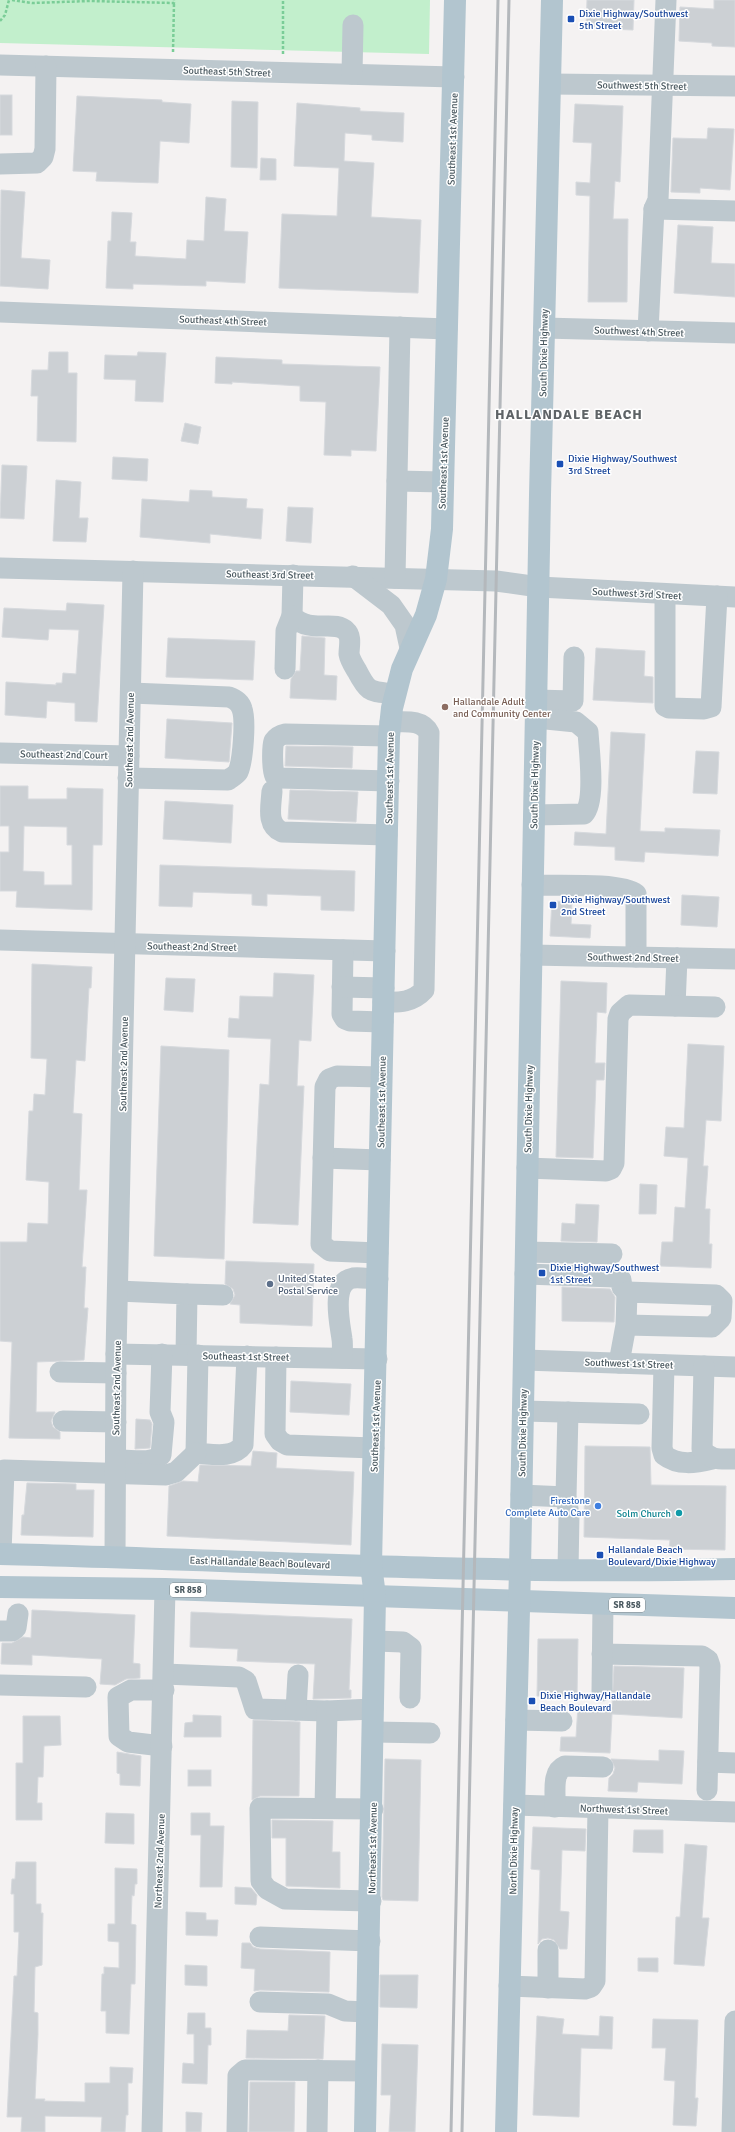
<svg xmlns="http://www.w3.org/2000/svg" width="735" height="2132" font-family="Signika,sans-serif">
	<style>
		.green { fill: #c2efcc }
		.building { fill: #ccd0d4; stroke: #d6d9dd; fill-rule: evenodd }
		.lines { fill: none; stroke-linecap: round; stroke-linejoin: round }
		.path { stroke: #7acd97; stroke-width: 2.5; stroke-dasharray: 3 2; stroke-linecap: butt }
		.minor { stroke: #bdc8ce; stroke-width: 21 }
		.major { stroke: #b2c5cf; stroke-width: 22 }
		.rail { stroke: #b4b8bc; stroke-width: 3 }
		.transit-dot { fill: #1a4fb4; stroke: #fff; stroke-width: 1.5 }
		.education-dot { fill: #8d6e63; stroke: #fff; stroke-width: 1.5 }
		.service-dot { fill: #5c6f8a; stroke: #fff; stroke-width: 1.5 }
		.shop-dot { fill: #3f7fe0; stroke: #fff; stroke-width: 1.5 }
		.culture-dot { fill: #0f9aa8; stroke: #fff; stroke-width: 1.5 }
		.labels { text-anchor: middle; stroke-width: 3; stroke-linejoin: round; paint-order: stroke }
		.shield { fill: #fff; stroke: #808a8f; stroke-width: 1 }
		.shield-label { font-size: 9px; font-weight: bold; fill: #49585f }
		.transit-label { font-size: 10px; fill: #164399; stroke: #fff; text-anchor: start }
		.street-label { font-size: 10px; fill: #49585f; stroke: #fff }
		.education-label { font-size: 10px; fill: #785e54; stroke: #fff; text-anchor: start }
		.service-label { font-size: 10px; fill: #4e5e75; stroke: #fff; text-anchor: start }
		.shop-label { font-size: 10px; fill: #366cbe; stroke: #fff; text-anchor: end }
		.culture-label { font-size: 10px; fill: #0d838f; stroke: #fff; text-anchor: end }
		.district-label { font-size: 14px; font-weight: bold; letter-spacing: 1px; fill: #5e6366; stroke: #fff }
	</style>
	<rect width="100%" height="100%" fill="#f4f2f2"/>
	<!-- green -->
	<path class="green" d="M0,0H430L429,54L0,43Z"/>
	<!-- building -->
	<g class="building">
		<path d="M587,0H634L633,30L586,28Z"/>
		<path d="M714,0H735V47L712,46V43L679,41L680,7L714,9Z"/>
		<rect x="0" y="95" width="12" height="40"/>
		<path d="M77,96L162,100V102L191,104L189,143L160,141L158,183L96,181L97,172L73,171Z"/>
		<path d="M232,101L258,102L257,168L231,167Z"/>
		<path d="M297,103L360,108V111L404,113L403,142L372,140V135L345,133L344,161L374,163L371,217L421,220L418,293L279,288L282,214L337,216L339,168L294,166Z"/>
		<path d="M575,104L623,106L620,182L615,181L613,219H628L627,302H588L590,196L576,195V182L590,183L592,143L573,142Z"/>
		<path d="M708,128L734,129L730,190L700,188V193L671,192L673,138L707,139Z"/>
		<path d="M261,158L276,159V180H260Z"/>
		<path d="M1,190L25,192L21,258L50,260L48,289L0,286Z"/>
		<path d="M206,197L226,199L224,231L248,232L245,283L206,281V286L133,284V289L106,288L108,241H111L112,212L132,213L130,242H136L135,256L186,259L187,240L204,241Z"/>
		<path d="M678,225L713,227L711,263L735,264V297L674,293Z"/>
		<path d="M49,352H68V373H77L76,442L37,441L38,396H31L32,370H48Z"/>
		<path d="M138,352L166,353L163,402L135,401L136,380L104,379L105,355L137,356Z"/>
		<path d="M216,357L282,360V364L380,367L376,451L351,450V456L324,455L326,402L300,401V386L232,382V384L215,383Z"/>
		<path d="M185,423L201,427L198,444L181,441Z"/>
		<path d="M113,457L148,459L147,481L112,479Z"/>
		<path d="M2,465L27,466L24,519L0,518Z"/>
		<path d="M56,480L81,482L79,518H88L86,542L53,541Z"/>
		<path d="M190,490L212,491V497L247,499L246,508L263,509L261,539L210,534V543L140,537L142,499L189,502Z"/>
		<path d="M288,507L313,508L311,543L286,541Z"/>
		<path d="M67,603L104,605L97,722L75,721V703L47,701L46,718L5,715L6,682L56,685V683H62L63,673L76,674L79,630L49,629L48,640L2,637L4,608L66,611Z"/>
		<path d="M302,636L325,638L324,675L337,676L336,700L290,698L291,679L296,671H300Z"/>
		<path d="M168,638L255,641L253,680L166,677Z"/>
		<path d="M596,648L645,651L644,676L653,677V703L593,700Z"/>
		<path d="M167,719L232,723L229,762L165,758Z"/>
		<path d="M611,732L645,734L640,831L665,832V828L720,830L718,856L645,852L644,862L615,860V847L574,845L575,832L606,834Z"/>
		<path d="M286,746L353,747L352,768L285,766Z"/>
		<path d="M696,751L719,752L717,794L693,793Z"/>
		<path d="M0,786H28V799H67V788L103,789L102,845H93L92,910L16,907L17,891H0V852H9V826H0ZM24,826L67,827V845H72V885H44V872L23,871Z"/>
		<path d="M290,790L358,792L356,822L288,819Z"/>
		<path d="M165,801L233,805L231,843L163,839Z"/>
		<path d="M160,865L355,871L354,911L321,910V896L267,894V906L252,905V894L193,892L192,907L159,906Z"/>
		<path d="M682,895L719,897L717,927L681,925Z"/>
		<path d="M552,901L572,902L571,924L591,925L590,938L550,936Z"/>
		<path d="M32,964L92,967L91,988H89L85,1061L76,1060L73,1113L82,1114L79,1190H87L82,1267H86L84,1308H88L84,1360L37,1362L36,1412H55L51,1421L53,1427L60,1432V1439L9,1438L12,1342L0,1341V1242H27L28,1223L48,1224L49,1182L26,1180L29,1111H33L34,1094L45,1095L47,1059L31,1058Z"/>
		<path d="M274,973L314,975L311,1041L299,1040L297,1086H304L298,1225L253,1223L260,1084L269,1085L271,1039L228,1037L229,1018L239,1019L240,996L273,997Z"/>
		<path d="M166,978L195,979L193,1012L164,1010Z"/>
		<path d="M561,981L607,983L606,1013L597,1012L595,1063H605L604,1080H596L593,1158L556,1157Z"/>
		<path d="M688,1044L724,1046L721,1121L706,1120L703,1166H708L705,1209H710L709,1244H712L711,1268L660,1266L662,1242H673L675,1207L685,1208L688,1158L664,1156L666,1127L684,1128Z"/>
		<path d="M161,1046L229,1050L224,1259L154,1256Z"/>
		<path d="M640,1184L657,1185L656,1214H639Z"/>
		<path d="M576,1204L599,1205L597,1242L561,1241L562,1223L575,1224Z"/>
		<path d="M226,1261L314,1264L312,1326L240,1323V1305L230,1304L235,1295L233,1289L225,1284Z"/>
		<path d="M562,1287L610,1289L615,1297L614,1322L562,1321Z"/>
		<path d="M291,1381L351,1384L349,1415L290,1412Z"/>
		<path d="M136,1419L150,1420L152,1424L150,1448L135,1449Z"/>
		<path d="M585,1446L650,1447L651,1485L726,1486L725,1550L669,1549L670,1540L584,1537Z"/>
		<path d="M253,1451L277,1453L276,1468L354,1472L351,1545L167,1536L169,1486L183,1481L198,1482L200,1465L251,1466Z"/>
		<path d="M27,1483L76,1484V1490H94L93,1537L21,1535L22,1515H24Z"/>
		<path d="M32,1610L135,1615L133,1663L140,1664V1678L126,1679L115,1685L100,1684L102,1659L32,1655V1665L1,1664L2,1643H12L23,1637L31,1638Z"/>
		<path d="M191,1612L352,1619L349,1690H351V1698L313,1699L315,1664L237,1661L238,1649L190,1647Z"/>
		<path d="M538,1639H578L577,1697L537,1696Z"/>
		<path d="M614,1666L684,1668L682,1718L612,1714L610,1753L560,1751L561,1737H576L578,1705L612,1707Z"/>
		<path d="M193,1715L221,1716V1737H184L185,1723L193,1722Z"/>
		<path d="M23,1716H60L61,1745L44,1746L43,1777H38L37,1803H42V1820H16V1763H23Z"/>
		<path d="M253,1720L300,1722L299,1796H260L252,1800Z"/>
		<path d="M659,1750L684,1751L682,1784L638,1782L637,1792L608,1791L609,1778L613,1774L615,1768L611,1759L659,1761Z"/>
		<path d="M117,1752L141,1756L140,1786L120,1785V1774L117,1773Z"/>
		<path d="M385,1759L421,1760L418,1901L383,1900L382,1897Z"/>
		<rect x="188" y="1770" width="23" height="16"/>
		<path d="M106,1813L134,1814V1844L105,1843Z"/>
		<path d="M191,1813H210V1826H224L222,1887H200L201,1835H191Z"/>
		<path d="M272,1820L333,1821L332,1852H340V1888L286,1886V1838H272Z"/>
		<path d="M533,1827L586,1829L585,1851L562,1850L560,1911L569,1912L567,1949H560L554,1940L548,1938L542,1939L538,1944L540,1870L531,1869Z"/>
		<path d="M634,1830H663V1853L633,1852Z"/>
		<path d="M685,1844L707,1846L702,1918H709L704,1966L674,1964L676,1917H680Z"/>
		<path d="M16,1862H36V1904H41V1913H43L42,1965L35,1967L34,2012L38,2013V2034L35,2099H45L44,2101L85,2102V2083H110V2067L133,2068L132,2083H128V2115H126L125,2132H101L102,2117L45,2116V2132H21L22,2117H7L14,1976H17L19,1932H14V1894H11L12,1879H15Z"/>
		<path d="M115,1868L137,1869V1884H135L134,1896L132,1895L131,1924L136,1925L135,1984H131L129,2034L106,2033V2011H101L102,1974H104V1967L119,1968V1942L108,1941V1924H115Z"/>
		<path d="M235,1887L251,1888L257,1895L256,1905L235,1904Z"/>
		<path d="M186,1912L206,1913V1920H218L217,1936L186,1935Z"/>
		<path d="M242,1943H250L253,1947L260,1949L330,1952L329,1992L260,1990L254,1991L255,1969L241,1968Z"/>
		<path d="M638,1958H658V1972L638,1971Z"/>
		<path d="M185,1965L207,1966V1986L185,1985Z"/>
		<path d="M380,1975H418L417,2008L380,2007Z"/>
		<path d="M188,2013H205V2028H211V2045H208L207,2084L182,2083L183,2063L194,2064V2034H187Z"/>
		<path d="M289,2015L325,2016L323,2059L246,2058L247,2030L288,2031Z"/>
		<path d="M537,2016L564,2019L562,2034L599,2036L600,2016L613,2017L612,2049L581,2048L579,2117L533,2115Z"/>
		<path d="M653,2019L698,2020L695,2098H698L696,2126L673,2125L675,2081L664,2080L666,2048H652Z"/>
		<path d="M382,2044L418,2045L415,2132H389L391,2095H381Z"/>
		<path d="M250,2082H295L294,2132H249Z"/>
		<path d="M186,2112L202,2113L201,2132H186Z"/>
	</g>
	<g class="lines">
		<!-- path -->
		<g class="path">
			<path d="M12,0L32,3L90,1L174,3V0"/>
			<path d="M0,21L5,15L9,0"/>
			<path d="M173,52L174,3"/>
			<path d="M283,54V0"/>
		</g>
		<!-- minor -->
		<g class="minor">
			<path d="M0,65L454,77"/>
			<path d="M352,74L353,25"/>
			<path d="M550,84L735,86"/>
			<path d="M0,164L37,163L43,157L45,149L46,66"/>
			<path d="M654,209L735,211"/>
			<path d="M0,312L447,329"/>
			<path d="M544,328L735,333"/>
			<path d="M648,331L654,209L658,200L666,0"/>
			<path d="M397,481L443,482"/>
			<path d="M0,568L496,581L539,587L735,597"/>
			<path d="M293,575L292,616C311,635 334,619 346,631C352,636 349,647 349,654C350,660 354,666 357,671C369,694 370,691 395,694"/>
			<path d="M353,576L391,605L405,625L410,648"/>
			<path d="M395,578L400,327"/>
			<path d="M665,594V706L669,708L704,709L711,707L717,596"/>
			<path d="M285,669L286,631L292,616"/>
			<path d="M536,700L573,701L574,657"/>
			<path d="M0,753L129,756"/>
			<path d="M128,778L228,780C232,777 236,775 238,772C243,761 246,720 242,709C240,702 235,699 229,697L131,693"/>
			<path d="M389,781L280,778L275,776C272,770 272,747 274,741C277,737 280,735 285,734L389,736"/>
			<path d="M272,791C271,807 266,825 282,832L387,835"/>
			<path d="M534,815L584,814C596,801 589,750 588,732L576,722L536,718"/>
			<path d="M532,885C553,886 621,882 636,894V957"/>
			<path d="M0,940L385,951"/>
			<path d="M343,950L342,1014L345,1019L350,1021L383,1022"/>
			<path d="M531,955L735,959"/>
			<path d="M342,987L384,988"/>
			<path d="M383,1002C400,1003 413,1002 424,990L429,733C422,719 405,722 390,722"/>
			<path d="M675,1006L677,958"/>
			<path d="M323,1158L380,1160"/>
			<path d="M527,1168L606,1171L611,1169L614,1163L618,1019L620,1013L629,1005L715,1007"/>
			<path d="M526,1252L612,1254"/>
			<path d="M378,1253L330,1251L321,1244L325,1087L329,1079L337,1076L381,1077"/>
			<path d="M525,1274L615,1277L621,1280L622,1287L627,1292"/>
			<path d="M118,1291L187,1294L186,1355"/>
			<path d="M187,1294L223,1295"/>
			<path d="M116,1354L377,1359"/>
			<path d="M198,1355L196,1453C212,1454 233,1459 243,1445L247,1356"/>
			<path d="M276,1357L275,1434L280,1441L287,1445L374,1448"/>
			<path d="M342,1358C342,1352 343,1345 342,1339C340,1324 330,1282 353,1278C360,1277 370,1279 378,1279"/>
			<path d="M524,1360L735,1367"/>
			<path d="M619,1363L626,1325L712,1327L721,1318L722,1301L716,1295L627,1292L626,1325"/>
			<path d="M664,1365L662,1448L664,1455C678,1466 696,1463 712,1459"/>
			<path d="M704,1366L702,1449C710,1461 721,1459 735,1459"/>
			<path d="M60,1372L116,1373"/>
			<path d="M523,1411L639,1414"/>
			<path d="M63,1421L116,1422"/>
			<path d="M121,1460C134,1460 151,1464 161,1455L164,1422L160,1412L162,1354"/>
			<path d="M521,1495L566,1497"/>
			<path d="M1,1554L4,1470L166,1475L176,1472L196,1453"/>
			<path d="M115,1557L116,1354L133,571"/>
			<path d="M568,1570L569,1515L566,1497L568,1412"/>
			<path d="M0,1631H12L16,1628L18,1614"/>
			<path d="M375,1641L403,1642L411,1648L410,1698"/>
			<path d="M602,1654L702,1656L708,1660L710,1666L707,1790"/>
			<path d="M164,1674L239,1677L246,1681L255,1709L327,1711L373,1709"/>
			<path d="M0,1685L86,1687"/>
			<path d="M602,1691L603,1604"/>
			<path d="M296,1710L298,1675"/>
			<path d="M516,1720L562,1721"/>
			<path d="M374,1732L430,1733"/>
			<path d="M162,1746L128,1742L119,1736L118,1697L131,1690H164"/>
			<path d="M708,1762L735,1763"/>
			<path d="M514,1805L735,1812"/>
			<path d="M555,1807C556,1793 551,1772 565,1766L603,1767"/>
			<path d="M325,1808L327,1711"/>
			<path d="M371,1901L285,1899L267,1889L261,1881L260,1808L373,1809"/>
			<path d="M260,1937L370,1941"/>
			<path d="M509,1986L585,1989L591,1987L595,1981L598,1808"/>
			<path d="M548,1988V1950"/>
			<path d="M260,2002L328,2004L345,2011L367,2012"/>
			<path d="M152,2132L165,1589"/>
			<path d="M237,2132L238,2076L245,2070L366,2071"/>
			<path d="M317,2132L318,2070"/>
			<path d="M732,2132L735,2021"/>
		</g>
		<!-- major -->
		<g class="major">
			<path d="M0,1554C245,1560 490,1575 735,1569"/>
			<path d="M0,1587L165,1589L735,1608"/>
			<path d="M365,2132L375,1596L371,1565L389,736L392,708L402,669L426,615L436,579L442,529L455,0"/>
			<path d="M506,2132L520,1569L540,495L552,0"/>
		</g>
		<!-- rail -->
		<g class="rail">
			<path d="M451,2132L498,0"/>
			<path d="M462,2132L509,0"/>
		</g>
	</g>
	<!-- markers -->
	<g class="transit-dot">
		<rect x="567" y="15" width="8" height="8" rx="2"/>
		<rect x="556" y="460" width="8" height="8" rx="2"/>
		<rect x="549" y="901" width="8" height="8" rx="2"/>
		<rect x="538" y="1269" width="8" height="8" rx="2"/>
		<rect x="596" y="1551" width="8" height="8" rx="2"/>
		<rect x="528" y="1697" width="8" height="8" rx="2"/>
	</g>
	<circle class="education-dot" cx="445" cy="707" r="4"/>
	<circle class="service-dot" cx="270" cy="1284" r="4"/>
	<circle class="shop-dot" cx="598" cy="1506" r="4"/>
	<circle class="culture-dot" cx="679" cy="1513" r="4"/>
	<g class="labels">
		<!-- shield labels -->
		<g class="shield">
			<rect x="170" y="1583" width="36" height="14" rx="3"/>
			<rect x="609" y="1598" width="36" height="14" rx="3"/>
		</g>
		<g class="shield-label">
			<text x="188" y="1593">SR 858</text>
			<text x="627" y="1608">SR 858</text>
		</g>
		<!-- transit labels -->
		<g class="transit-label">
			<text x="579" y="17">Dixie Highway/Southwest<tspan x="579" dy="12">5th Street</tspan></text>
			<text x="568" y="462">Dixie Highway/Southwest<tspan x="568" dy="12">3rd Street</tspan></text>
			<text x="561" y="903">Dixie Highway/Southwest<tspan x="561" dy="12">2nd Street</tspan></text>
			<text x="550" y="1271">Dixie Highway/Southwest<tspan x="550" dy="12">1st Street</tspan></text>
			<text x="608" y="1553">Hallandale Beach<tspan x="608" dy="12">Boulevard/Dixie Highway</tspan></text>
			<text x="540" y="1699">Dixie Highway/Hallandale<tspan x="540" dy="12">Beach Boulevard</tspan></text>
		</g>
		<!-- street labels -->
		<g class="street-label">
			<text transform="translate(227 71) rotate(2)" y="4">Southeast 5th Street</text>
			<text transform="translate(642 85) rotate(1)" y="4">Southwest 5th Street</text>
			<text transform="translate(452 139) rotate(-88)" y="4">Southeast 1st Avenue</text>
			<text transform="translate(223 320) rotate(2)" y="4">Southeast 4th Street</text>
			<text transform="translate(639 331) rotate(2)" y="4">Southwest 4th Street</text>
			<text transform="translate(543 353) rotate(-89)" y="4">South Dixie Highway</text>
			<text transform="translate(443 463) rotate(-88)" y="4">Southeast 1st Avenue</text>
			<text transform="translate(270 574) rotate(1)" y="4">Southeast 3rd Street</text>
			<text transform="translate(637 593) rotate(3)" y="4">Southwest 3rd Street</text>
			<text transform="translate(129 740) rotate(-89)" y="4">Southeast 2nd Avenue</text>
			<text transform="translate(64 754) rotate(1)" y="4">Southeast 2nd Court</text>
			<text transform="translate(389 778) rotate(-89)" y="4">Southeast 1st Avenue</text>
			<text transform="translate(534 785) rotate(-89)" y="4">South Dixie Highway</text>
			<text transform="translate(192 946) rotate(1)" y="4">Southeast 2nd Street</text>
			<text transform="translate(633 957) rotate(1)" y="4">Southwest 2nd Street</text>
			<text transform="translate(123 1064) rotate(-89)" y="4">Southeast 2nd Avenue</text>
			<text transform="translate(381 1102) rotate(-89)" y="4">Southeast 1st Avenue</text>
			<text transform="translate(528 1109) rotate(-89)" y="4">South Dixie Highway</text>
			<text transform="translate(246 1356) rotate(1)" y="4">Southeast 1st Street</text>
			<text transform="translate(629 1363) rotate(2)" y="4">Southwest 1st Street</text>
			<text transform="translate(116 1388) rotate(-89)" y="4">Southeast 2nd Avenue</text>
			<text transform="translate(375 1426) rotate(-88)" y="4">Southeast 1st Avenue</text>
			<text transform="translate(522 1433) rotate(-89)" y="4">South Dixie Highway</text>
			<text transform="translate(260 1562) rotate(2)" y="4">East Hallandale Beach Boulevard</text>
			<text transform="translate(624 1809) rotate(2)" y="4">Northwest 1st Street</text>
			<text transform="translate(372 1848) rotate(-89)" y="4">Northeast 1st Avenue</text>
			<text transform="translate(513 1851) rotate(-89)" y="4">North Dixie Highway</text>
			<text transform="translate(159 1861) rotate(-88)" y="4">Northeast 2nd Avenue</text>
		</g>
		<!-- education labels -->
		<g class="education-label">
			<text x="453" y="705">Hallandale Adult<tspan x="453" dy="12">and Community Center</tspan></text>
		</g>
		<!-- service labels -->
		<g class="service-label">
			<text x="278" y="1282">United States<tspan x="278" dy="12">Postal Service</tspan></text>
		</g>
		<!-- shop labels -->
		<g class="shop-label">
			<text x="590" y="1504">Firestone<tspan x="590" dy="12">Complete Auto Care</tspan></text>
		</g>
		<!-- culture labels -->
		<g class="culture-label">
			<text x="671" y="1517">Solm Church</text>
		</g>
		<!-- district labels -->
		<g class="district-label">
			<text x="569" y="419">HALLANDALE BEACH</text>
		</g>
	</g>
</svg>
